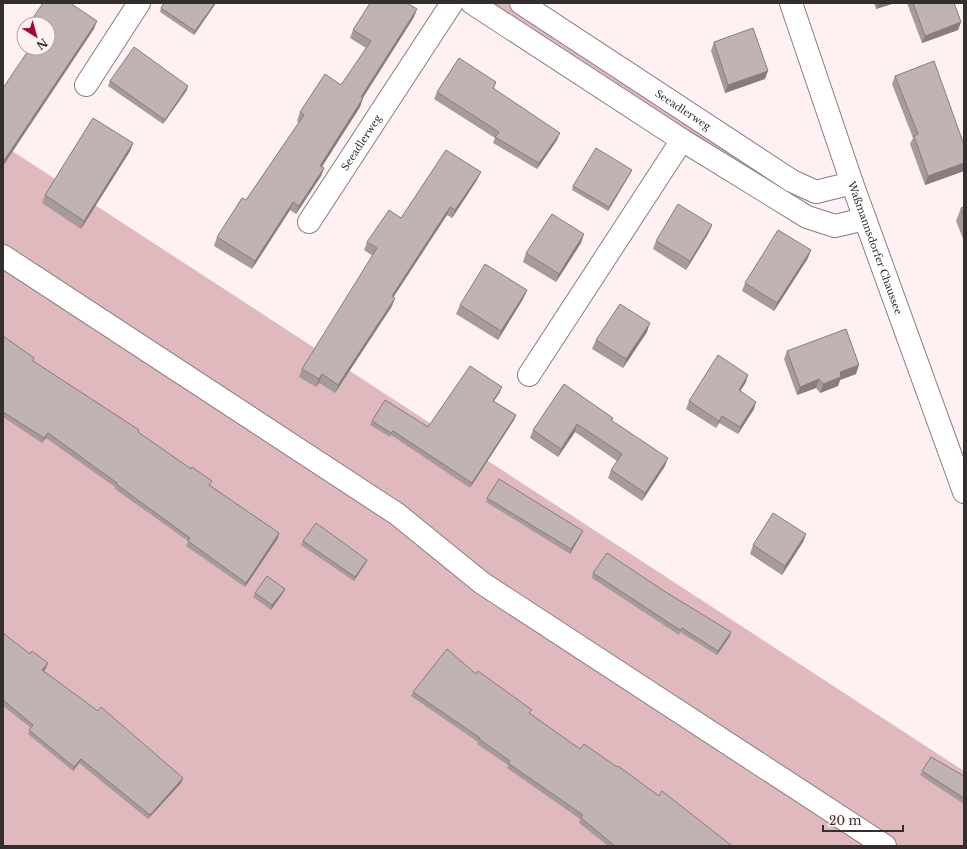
<svg xmlns="http://www.w3.org/2000/svg" width="967" height="849" font-family="'Libre Baskerville',serif">
	<style>
		.green { fill: #dfb9bd }
		.lines { fill: none; stroke-linecap: round; stroke-linejoin: round }
		.street-casing { stroke: #8a7e7f; stroke-width: 24 }
		.secondary-casing { stroke: #8a7e7f; stroke-width: 24 }
		.street { stroke: #fff; stroke-width: 22 }
		.secondary { stroke: #fff; stroke-width: 22 }
		.wall { fill: #a69a9b }
		.shaded-wall { fill: #877d7e }
		.building { fill: #c1b3b4; stroke: #877d7e }
		.labels { text-anchor: middle; stroke-width: 3.5; stroke-linejoin: round; paint-order: stroke }
		.street-label { font-size: 10px; fill: #342f2f; stroke: #fff1f2 }
	</style>
	<rect width="100%" height="100%" fill="#fff1f2"/>
	<!-- green -->
	<g class="green">
		<path d="M491,3H507L796,190L791,198Z"/>
		<path d="M3,145L964,771V846H3Z"/>
	</g>
	<g class="lines">
		<!-- street casing -->
		<g class="street-casing">
			<g id="street">
				<path d="M472,3L682,140L807,217L835,226L865,219"/>
				<path id="s1" d="M521,3L792,181L816,192L852,183"/>
				<path d="M86,85L139,3"/>
				<path id="s2" d="M309,222L452,3"/>
				<path d="M3,256L397,514L482,583L885,846"/>
				<path d="M529,375L682,140"/>
			</g>
		</g>
		<!-- secondary casing -->
		<g class="secondary-casing">
			<g id="secondary">
				<path id="s3" d="M791,3L852,183L964,492"/>
			</g>
		</g>
		<!-- street -->
		<use href="#street" class="street"/>
		<!-- secondary -->
		<use href="#secondary" class="secondary"/>
	</g>
	<!-- wall -->
	<g class="wall">
		<path d="M216,3L194,35L160,12L161,8Z"/>
		<path d="M874,3H895L876,9Z"/>
		<path d="M907,3H954L961,22L958,30L922,43Z"/>
		<path d="M414,17L363,98L360,107L322,167L324,168L321,176L296,214L290,210L252,269L214,246L217,237L246,200L299,122L297,121L300,112L341,85L366,48L350,38L353,30Z"/>
		<path d="M714,42L765,79L725,93L711,51Z"/>
		<path d="M895,76L964,145V171L925,185L910,144L913,138L892,84Z"/>
		<path d="M110,81L187,90L163,124L108,86Z"/>
		<path d="M496,82L494,88L557,140L537,169L493,143L495,138L434,99L437,92Z"/>
		<path d="M133,143L130,151L81,229L42,203L45,195Z"/>
		<path d="M632,170L630,174L608,211L572,190L573,186Z"/>
		<path d="M477,180L452,218L447,215L393,297L392,306L335,393L319,383L316,387L299,377L302,369L373,256L364,250L367,242L401,218Z"/>
		<path d="M964,207V241L956,221L961,208Z"/>
		<path d="M712,225L708,234L686,270L653,249L656,241Z"/>
		<path d="M581,243L556,282L523,262L526,253Z"/>
		<path d="M808,258L774,311L742,291L745,283Z"/>
		<path d="M527,290L523,299L498,340L456,314L460,305Z"/>
		<path d="M647,332L623,368L592,349L596,340Z"/>
		<path d="M3,336L34,358L33,361L139,430L138,432L210,485L278,538L245,587L186,546L188,541L115,489V487L46,438L42,443L3,417Z"/>
		<path d="M787,351L856,374L840,380L838,386L820,393L816,388L797,395L784,359Z"/>
		<path d="M746,382L740,391L754,409L738,434L719,423L716,428L686,409L689,401Z"/>
		<path d="M500,392L494,401L516,415L514,420L470,488L391,435L390,437L370,425L372,421L428,427Z"/>
		<path d="M613,418L612,421L665,466L642,501L608,478L611,470L617,461L575,432L558,457L530,438L533,430Z"/>
		<path d="M487,498L583,531L581,535L570,554L486,502Z"/>
		<path d="M806,534L803,542L782,575L750,554L753,545Z"/>
		<path d="M303,541L367,560L365,564L354,581L301,545Z"/>
		<path d="M593,573L664,591L730,636L717,655L680,632L679,635L592,578Z"/>
		<path d="M285,589L283,593L271,610L253,597L255,593Z"/>
		<path d="M3,633L46,668L43,671L183,778L181,783L148,819L79,763L73,771L28,734L31,728L3,706Z"/>
		<path d="M476,674L530,714L580,749L617,767L732,846H608L579,823L580,819L507,768L508,765L477,744L478,742L411,696L413,692Z"/>
		<path d="M922,771L964,776V804L920,775Z"/>
	</g>
	<!-- shaded-wall -->
	<g class="shaded-wall">
		<path d="M215,3H216L194,35L195,31Z"/>
		<path d="M879,3H895L876,9Z"/>
		<path d="M417,9L414,17L358,105L361,97Z"/>
		<path d="M97,21L94,29L3,166V162Z"/>
		<path d="M961,22L958,30L922,43L925,36Z"/>
		<path d="M768,71L765,79L725,93L728,85Z"/>
		<path d="M188,86L187,90L163,124L165,120Z"/>
		<path d="M363,98L360,107L317,174L320,166Z"/>
		<path d="M560,133L557,140L537,169L539,163Z"/>
		<path d="M133,143L130,151L81,229L84,221Z"/>
		<path d="M964,163V171L925,185L928,176Z"/>
		<path d="M324,168L321,176L296,214L299,206Z"/>
		<path d="M632,170L630,174L608,211L609,207Z"/>
		<path d="M481,172L477,180L452,218L455,210Z"/>
		<path d="M293,202L290,210L252,269L255,261Z"/>
		<path d="M450,207L447,215L389,304L392,296Z"/>
		<path d="M712,225L708,234L686,270L690,261Z"/>
		<path d="M584,234L581,243L556,282L559,274Z"/>
		<path d="M811,250L808,258L774,311L777,303Z"/>
		<path d="M527,290L523,299L498,340L501,331Z"/>
		<path d="M395,298L392,306L335,393L338,385Z"/>
		<path d="M650,323L647,332L623,368L626,359Z"/>
		<path d="M859,365L856,374L840,380L838,386L820,393L823,384L840,372Z"/>
		<path d="M322,374L319,383L316,387L319,379Z"/>
		<path d="M748,375L746,382L736,398L739,390Z"/>
		<path d="M819,379L816,388L797,395L800,387Z"/>
		<path d="M502,387L500,392L491,405L493,401Z"/>
		<path d="M756,402L754,409L738,434L740,427Z"/>
		<path d="M516,415L514,420L470,488L472,483Z"/>
		<path d="M722,416L719,423L716,428L719,421Z"/>
		<path d="M577,424L575,432L558,457L561,449Z"/>
		<path d="M48,433L46,438L42,443L44,438Z"/>
		<path d="M668,458L665,466L642,501L645,493Z"/>
		<path d="M583,531L581,535L570,554L571,549Z"/>
		<path d="M279,533L278,538L245,587L246,583Z"/>
		<path d="M806,534L803,542L782,575L785,566Z"/>
		<path d="M367,560L365,564L354,581L355,577Z"/>
		<path d="M285,589L283,593L271,610L272,605Z"/>
		<path d="M731,632L730,636L717,655L718,651Z"/>
		<path d="M48,663L46,668L41,675L42,670Z"/>
		<path d="M81,759L79,763L73,771L74,767Z"/>
		<path d="M183,778L181,783L148,819L150,815Z"/>
	</g>
	<!-- building -->
	<g class="building">
		<path d="M43,3H70L97,21L3,162V88L30,48H48V24H29Z"/>
		<path d="M164,3H215L195,31L161,8Z"/>
		<path d="M370,3H407L417,9L361,97L363,98L320,166L324,168L299,206L293,202L255,261L217,237L242,198L246,200L304,115L300,112L325,74L341,85L371,41L353,30Z"/>
		<path d="M913,3H954L961,22L925,36Z"/>
		<path d="M753,28L768,71L728,85L714,42Z"/>
		<path d="M134,47L188,86L165,120L110,81Z"/>
		<path d="M459,58L496,82L493,88L560,133L539,163L495,137L499,132L437,92Z"/>
		<path d="M934,61L964,145V163L928,176L914,136L918,134L895,76Z"/>
		<path d="M93,118L133,143L84,221L45,195Z"/>
		<path d="M596,148L632,170L609,207L573,186Z"/>
		<path d="M446,150L481,172L455,210L450,207L392,296L395,298L338,385L322,374L319,379L302,369L377,248L367,242L389,210L401,218Z"/>
		<path d="M678,204L712,225L690,261L656,241Z"/>
		<path d="M964,207V216L961,208Z"/>
		<path d="M552,214L584,234L559,274L526,253Z"/>
		<path d="M778,230L811,250L777,303L745,283Z"/>
		<path d="M485,264L527,290L501,331L460,305Z"/>
		<path d="M620,304L650,323L626,359L596,340Z"/>
		<path d="M846,329L859,365L840,372L841,377L823,384L819,379L800,387L787,351Z"/>
		<path d="M3,336L34,358L33,361L139,430L138,432L191,469L192,467L212,481L209,485L279,533L246,583L188,541L190,538L116,484L117,483L48,433L44,438L3,412Z"/>
		<path d="M718,355L748,375L739,390L756,402L740,427L722,416L719,421L689,401Z"/>
		<path d="M470,366L502,387L493,401L516,415L472,483L393,431L391,433L372,421L385,400L428,427Z"/>
		<path d="M564,384L613,418L611,420L668,458L645,493L611,470L622,454L577,424L561,449L533,430Z"/>
		<path d="M499,479L583,531L571,549L487,498Z"/>
		<path d="M773,513L806,534L785,566L753,545Z"/>
		<path d="M316,523L367,560L355,577L303,541Z"/>
		<path d="M607,553L664,591L731,632L718,651L682,628L680,630L593,573Z"/>
		<path d="M267,576L285,589L272,605L255,593Z"/>
		<path d="M3,633L30,654L32,651L48,663L42,670L98,711L101,707L183,778L150,815L81,759L74,767L29,730L33,725L3,700Z"/>
		<path d="M447,649L476,674L478,671L532,710L529,713L580,749L584,744L617,767L618,766L659,796L662,791L732,846H615L581,818L583,815L508,763L510,761L479,739L480,738L413,692Z"/>
		<path d="M931,757L964,776V798L922,771Z"/>
	</g>
	<g class="labels">
		<!-- street labels -->
		<g class="street-label">
			<text dy="4" stroke="none"><textPath href="#s1" startOffset="194">Seeadlerweg</textPath></text>
			<text dy="4" stroke="none"><textPath href="#s2" startOffset="95">Seeadlerweg</textPath></text>
			<text dy="4" stroke="none"><textPath href="#s3" startOffset="259">Waßmannsdorfer Chaussee</textPath></text>
		</g>
	</g>
	<!-- border -->
	<rect width="967" height="849" fill="none" stroke="#342f2f" stroke-width="8"/>
	<!-- north arrow -->
	<g transform="translate(36 36) rotate(143)"><circle r="19" fill="#fff1f2" stroke="#aea3a4"/>
	<path d="M0-3L7 15L0 10L-7 15Z" fill="#a3063c"/>
	<text y="-6" font-size="11" font-weight="bold" text-anchor="middle" fill="#342f2f">N</text>
	</g>
	<!-- scale -->
	<path d="M823 825v6h80v-6" fill="none" stroke="#342f2f" stroke-width="2"/>
	<text x="829" y="825" font-size="12" fill="#342f2f" stroke="#fff1f2" stroke-width="3" paint-order="stroke">20 m</text>
</svg>
